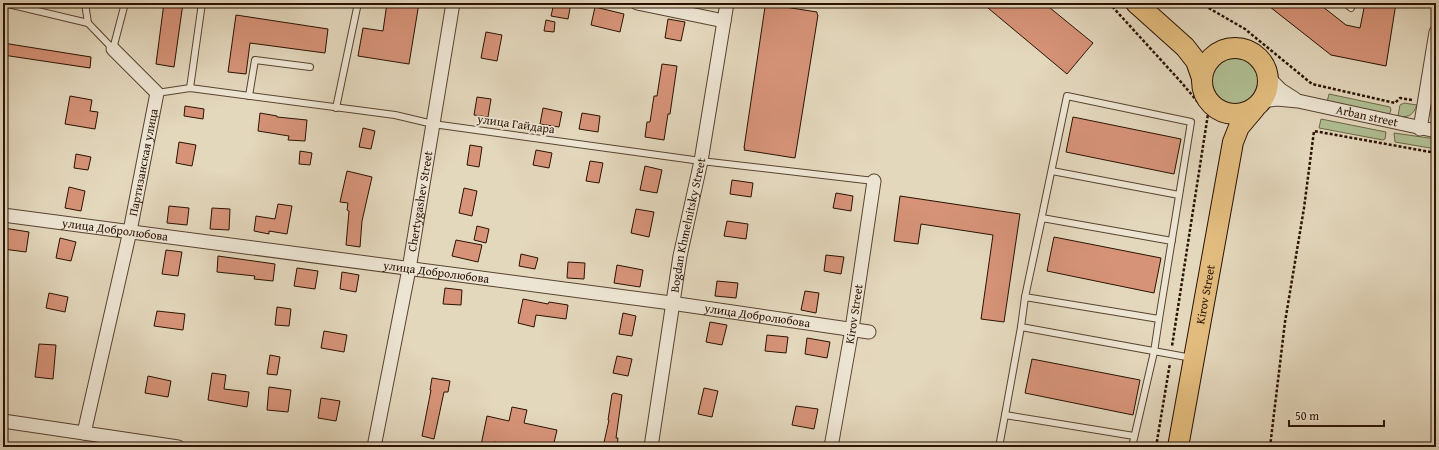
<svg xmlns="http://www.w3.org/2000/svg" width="1439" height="450" font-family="'Gentium Book Plus',serif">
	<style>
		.green { fill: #b0bf93; stroke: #6e684a }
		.building { fill: #d69378; stroke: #2b1202 }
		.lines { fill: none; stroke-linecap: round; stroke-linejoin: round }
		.lane-casing { stroke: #594330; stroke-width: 8 }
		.street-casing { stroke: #594330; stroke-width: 15 }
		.primary-casing { stroke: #2b1202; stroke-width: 22 }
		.path { stroke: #2b1202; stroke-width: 2.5; stroke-dasharray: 3 2; stroke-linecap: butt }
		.lane { stroke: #ede5d3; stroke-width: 6 }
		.street { stroke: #ede5d3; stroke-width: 13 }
		.primary { stroke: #e2bc7e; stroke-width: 20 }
		.labels { text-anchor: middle; stroke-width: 3.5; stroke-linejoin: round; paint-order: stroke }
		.street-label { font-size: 12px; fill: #2b1202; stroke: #ede5d3 }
	</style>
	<rect width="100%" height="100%" fill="#e3d7bc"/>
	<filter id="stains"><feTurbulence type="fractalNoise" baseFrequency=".005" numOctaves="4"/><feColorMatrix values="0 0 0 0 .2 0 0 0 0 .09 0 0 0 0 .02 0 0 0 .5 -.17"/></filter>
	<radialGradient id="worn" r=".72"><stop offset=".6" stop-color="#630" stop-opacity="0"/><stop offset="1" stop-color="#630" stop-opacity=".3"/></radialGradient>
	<!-- green -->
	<g class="green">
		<circle cx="1235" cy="81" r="28"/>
		<path d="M1329,94L1390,107L1391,110L1389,115L1327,102Z"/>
		<path d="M1404,103L1417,105C1413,115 1409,118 1398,116L1400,105Z"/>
		<path d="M1321,119L1386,132L1385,139L1383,140L1319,128Z"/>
		<path d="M1394,133L1436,139V149L1395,142Z"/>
	</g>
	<!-- building -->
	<g class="building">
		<path d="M164,3H183L174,67L156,64Z"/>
		<path d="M387,3H419L409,64L358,56L363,28L383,31Z"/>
		<path d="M554,3H571L568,19L551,16Z"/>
		<path d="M982,3H1044L1093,43L1067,74Z"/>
		<path d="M1265,3H1318L1346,25L1360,28L1365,3H1396L1386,66L1331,55Z"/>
		<path d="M766,4L817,12V14L818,15L795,158L744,150L745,148H744L765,7Z"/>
		<path d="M595,7L624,14L620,32L591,25Z"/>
		<path d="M236,15L328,29L325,53L250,43L246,74L228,72Z"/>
		<path d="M668,19L685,22L681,41L665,38Z"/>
		<path d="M546,20L555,22L554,32L544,31Z"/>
		<path d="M486,32L502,35L497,61L481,58Z"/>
		<path d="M3,43L91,57L90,68L3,55Z"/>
		<path d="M662,64L677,66L670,114H668L664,140L645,137L647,122H650L654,96H657Z"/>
		<path d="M70,96L92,100L90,111L98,112L95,129L65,124Z"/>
		<path d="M477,97L491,99L488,117L474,115Z"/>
		<path d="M185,106L204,109L203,119L184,116Z"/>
		<path d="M543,108L562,112L559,127L540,124Z"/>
		<path d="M260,113L277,116V117L307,120L305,141L288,140L289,136L258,131Z"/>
		<path d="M582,113L600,116L598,132L579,129Z"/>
		<path d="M1073,117L1181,139L1174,174L1066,152Z"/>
		<path d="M363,128L375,131L371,149L359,147Z"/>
		<path d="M179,142L196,145L192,166L176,163Z"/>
		<path d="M470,145L482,147L479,167L467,165Z"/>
		<path d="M536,150L552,153L549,168L533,165Z"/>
		<path d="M300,151L312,153L310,165L299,164Z"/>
		<path d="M76,154L91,157L88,170L74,168Z"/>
		<path d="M590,161L603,163L599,183L586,181Z"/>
		<path d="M645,166L662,170L657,193L640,190Z"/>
		<path d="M347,171L372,177L362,221L360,247L346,245L349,211L347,210L348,203L340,202Z"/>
		<path d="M732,180L753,183L751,197L730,194Z"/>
		<path d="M69,187L85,191L81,211L65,208Z"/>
		<path d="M464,188L477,191L472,216L459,213Z"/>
		<path d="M836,193L853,196L851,211L833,208Z"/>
		<path d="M900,196L1020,214L1004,322L981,319L993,235L921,224L918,244L894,241Z"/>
		<path d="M278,204L292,206L287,234L269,231V234L254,231L256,216L275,219Z"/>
		<path d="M169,206L189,208L187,225L167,223Z"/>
		<path d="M212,208L230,209L229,230L210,229Z"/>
		<path d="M636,209L654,212L649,237L631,233Z"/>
		<path d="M727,221L748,224L746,239L724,236Z"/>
		<path d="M477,226L489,229L486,243L474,240Z"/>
		<path d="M4,228L29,232L26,252L3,249Z"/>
		<path d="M1054,237L1161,258L1154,293L1047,271Z"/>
		<path d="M60,238L76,242L71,261L56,258Z"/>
		<path d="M456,240L482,245L478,262L452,256Z"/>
		<path d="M166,250L182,252L178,276L162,274Z"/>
		<path d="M521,254L538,258L535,269L519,266Z"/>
		<path d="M826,255L844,257L841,274L824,271Z"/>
		<path d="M218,256L275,264L273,281L254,279L255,276L217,272Z"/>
		<path d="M568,262L585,263L584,279L567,278Z"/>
		<path d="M617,265L643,270L640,287L614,283Z"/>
		<path d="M297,268L318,271L315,289L294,286Z"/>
		<path d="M342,272L359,275L356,292L340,289Z"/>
		<path d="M717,281L738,283L736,298L715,296Z"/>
		<path d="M445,288L462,290L461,305L443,304Z"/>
		<path d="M805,291L819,293L816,313L801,310Z"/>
		<path d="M49,293L68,297L65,312L46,308Z"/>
		<path d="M523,299L548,304L549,302L568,305L566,319L536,315L534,327L518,323Z"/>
		<path d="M277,307L291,309L289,326L275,325Z"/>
		<path d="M157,311L185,314L183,330L154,326Z"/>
		<path d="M623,313L636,316L632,336L619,334Z"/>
		<path d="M710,322L727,325L722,345L706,342Z"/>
		<path d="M324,331L347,335L344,352L321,348Z"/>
		<path d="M767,335L788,337L786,353L765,351Z"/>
		<path d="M807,338L830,342L827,358L805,354Z"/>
		<path d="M39,344L56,345L53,379L35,377Z"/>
		<path d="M270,355L280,357L277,375L267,374Z"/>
		<path d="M617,356L632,359L628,376L613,373Z"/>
		<path d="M1032,359L1140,380L1133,415L1025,393Z"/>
		<path d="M212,373L226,375L224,389L249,392L247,407L208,400Z"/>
		<path d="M148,376L171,381L168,397L145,393Z"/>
		<path d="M432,378L450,381L448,392H444L434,439L422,436L431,390H430Z"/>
		<path d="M269,387L291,390L288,412L267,410Z"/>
		<path d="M704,388L718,391L712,417L698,414Z"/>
		<path d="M614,393L622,395L616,438H618L617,447H603L609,420H608L612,394Z"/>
		<path d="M321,398L340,401L336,421L318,418Z"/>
		<path d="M796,406L818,409L814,429L792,425Z"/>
		<path d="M512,407L527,410L524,423L557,430L553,447H518L494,442L493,447L481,445L487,416L509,421Z"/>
	</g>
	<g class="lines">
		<!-- lane casing -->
		<g class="lane-casing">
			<g id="lane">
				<path d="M4,3L88,23L113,49L125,3"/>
				<path d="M85,3L88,23"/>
				<path d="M1345,3L1351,8L1352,3"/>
				<path d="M190,88L202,3"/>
				<path d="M157,93L190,88L395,115L433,124L701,161L874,181"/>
				<path d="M249,96L255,60L310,67"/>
				<path d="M336,108L358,3"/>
				<path d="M1052,171L1179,195"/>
				<path d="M1159,319L1025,297L1021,327L1192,358"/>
				<path d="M1005,415L1021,327"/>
				<path d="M999,447L1005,415L1134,436"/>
				<path d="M1132,447L1154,352L1159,319L1191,122L1067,96L1025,297L1042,218L1172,241"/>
			</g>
		</g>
		<!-- street casing -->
		<g class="street-casing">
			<g id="street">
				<path d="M637,3L724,21"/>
				<path d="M1268,77L1281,90L1295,99"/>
				<path id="s1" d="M1263,101L1277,99L1298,101L1436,131"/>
				<path d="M1420,129L1436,32"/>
				<path id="s2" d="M3,215L671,303L869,332"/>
				<path d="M3,421L178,447"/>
				<path id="s3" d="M84,433L130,231L157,93L113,49"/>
				<path id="s4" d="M374,447L409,269L453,3"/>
				<path id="s5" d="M651,447L680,256L701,161L727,3"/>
				<path id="s6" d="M831,447L852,329L874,181"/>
			</g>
		</g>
		<!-- primary casing -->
		<g class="primary-casing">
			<g id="primary">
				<path d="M1136,3L1185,47L1196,61L1202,78"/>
				<circle cx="1235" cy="81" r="33"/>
				<path id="s7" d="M1178,447L1233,142L1239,127L1255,108"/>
			</g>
		</g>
		<!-- path -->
		<g class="path">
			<path d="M1109,3L1181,82L1208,114L1172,346"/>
			<path d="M1200,3L1245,29L1312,84L1395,103L1400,98L1412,100"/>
			<path d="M1156,447L1170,363"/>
			<path d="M1270,447L1285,322L1304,208L1314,131L1436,153"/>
		</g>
		<!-- lane -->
		<use href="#lane" class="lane"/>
		<!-- street -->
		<use href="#street" class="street"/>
		<!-- primary -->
		<use href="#primary" class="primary"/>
	</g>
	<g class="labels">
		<!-- street labels -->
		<g class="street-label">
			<text dy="4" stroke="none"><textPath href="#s1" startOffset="106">Arban street</textPath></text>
			<text transform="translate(516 124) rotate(8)" y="4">улица Гайдара</text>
			<text dy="4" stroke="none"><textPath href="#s3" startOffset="277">Партизанская улица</textPath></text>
			<text dy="4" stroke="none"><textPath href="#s4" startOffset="250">Chertygashev Street</textPath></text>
			<text dy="4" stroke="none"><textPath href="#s5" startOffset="225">Bogdan Khmelnitsky Street</textPath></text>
			<text dy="4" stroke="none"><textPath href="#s2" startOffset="113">улица Добролюбова</textPath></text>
			<text dy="4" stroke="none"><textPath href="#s2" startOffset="437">улица Добролюбова</textPath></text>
			<text dy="4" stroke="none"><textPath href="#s7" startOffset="155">Kirov Street</textPath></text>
			<text dy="4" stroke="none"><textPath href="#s6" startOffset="135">Kirov Street</textPath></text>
			<text dy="4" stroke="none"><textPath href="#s2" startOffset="761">улица Добролюбова</textPath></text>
		</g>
	</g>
	<!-- margin -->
	<rect width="1439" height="450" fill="none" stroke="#e3d7bc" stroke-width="16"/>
	<rect x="4" y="4" width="1431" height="442" fill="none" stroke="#2b1202" stroke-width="2"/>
	<rect x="8" y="8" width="1423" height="434" fill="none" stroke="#2b1202"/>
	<!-- scale -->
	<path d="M1289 420v6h95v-6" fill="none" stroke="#2b1202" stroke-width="2"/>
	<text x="1295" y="420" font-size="12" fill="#2b1202" stroke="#ede5d3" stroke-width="3" paint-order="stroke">50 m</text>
	<rect width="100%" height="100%" filter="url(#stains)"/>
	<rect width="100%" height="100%" fill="url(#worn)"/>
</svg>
